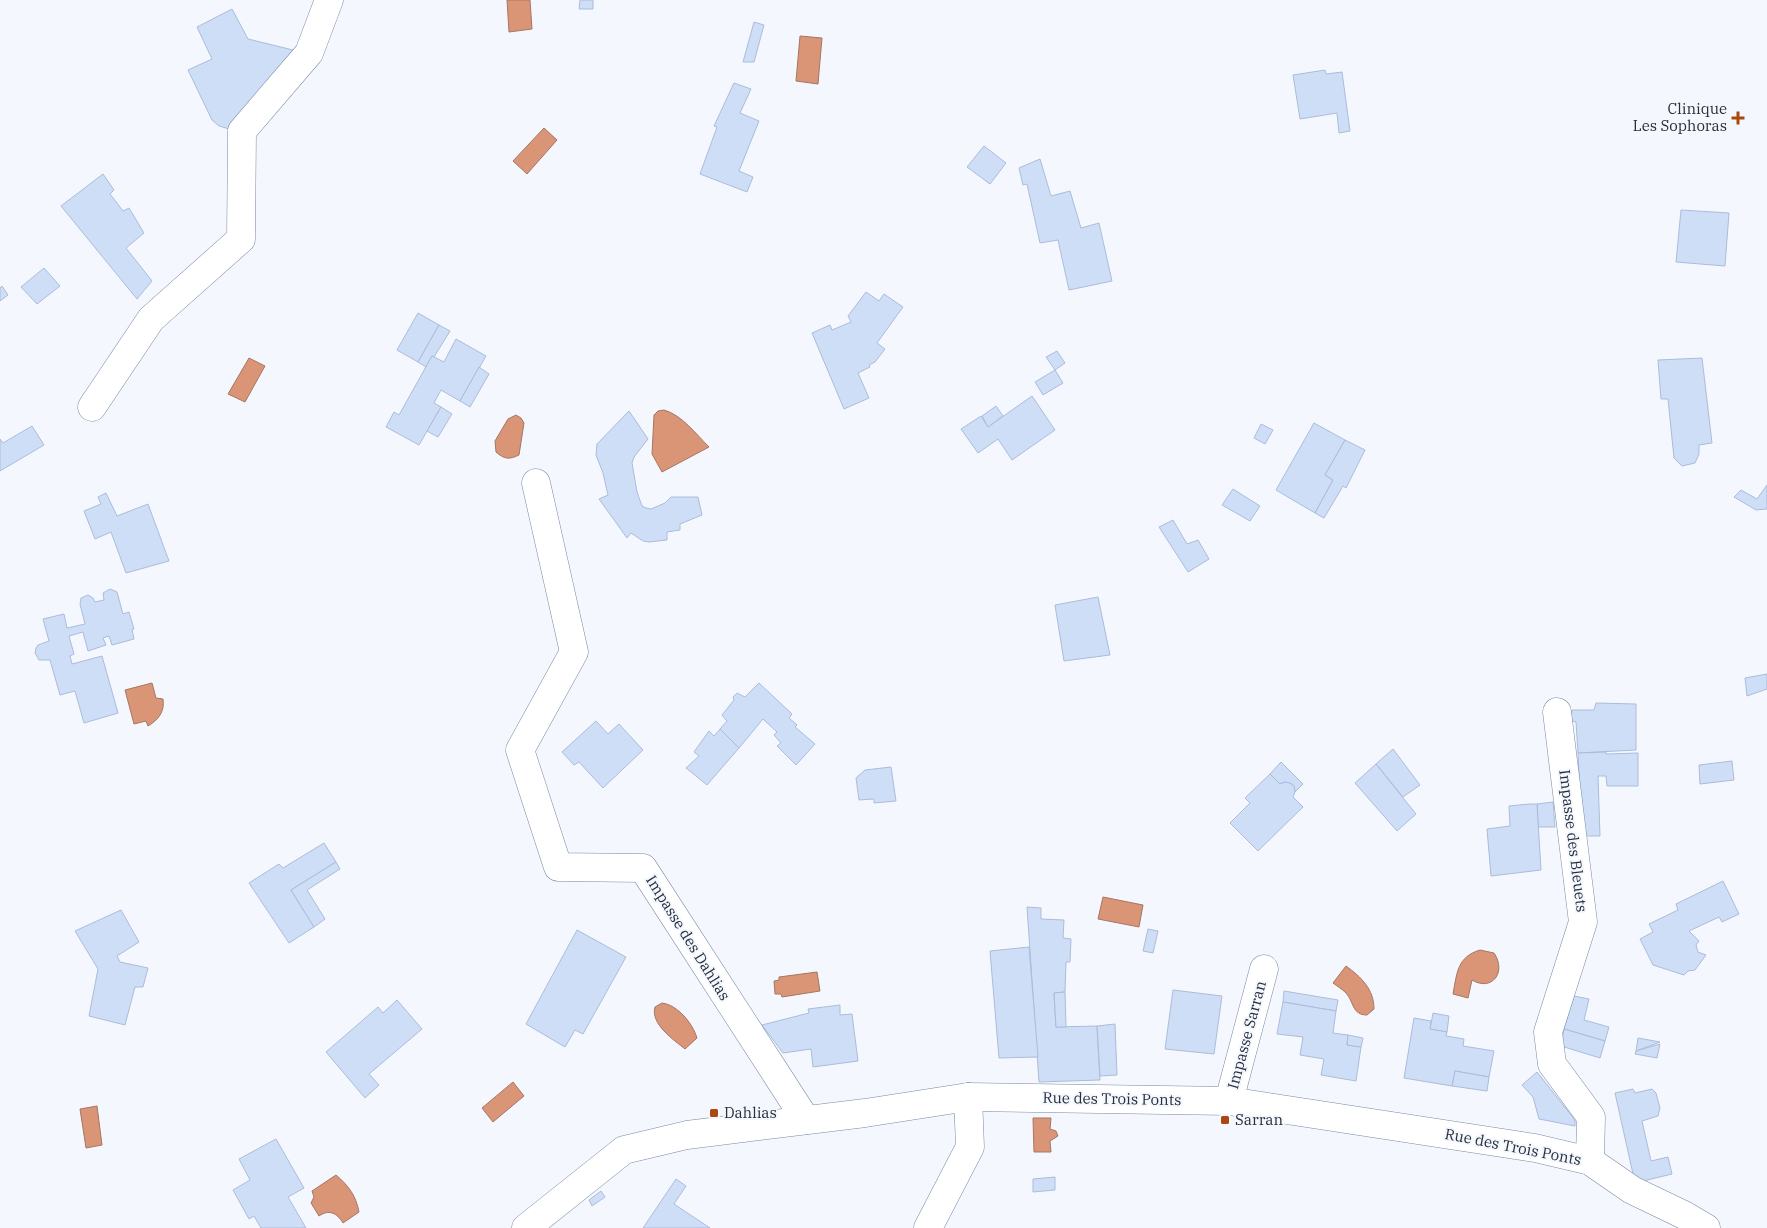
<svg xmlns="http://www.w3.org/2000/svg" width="1767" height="1228" font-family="'IBM Plex Serif',serif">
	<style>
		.water { fill: #da9476; stroke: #a57664 }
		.building { fill: #cedef7; stroke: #abbcda }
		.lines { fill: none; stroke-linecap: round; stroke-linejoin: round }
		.minor-casing { stroke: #7889a4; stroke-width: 29 }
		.minor { stroke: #fff; stroke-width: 28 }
		.poi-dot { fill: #ab480e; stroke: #f4f8fe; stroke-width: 2 }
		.labels { text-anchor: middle; stroke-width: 4; stroke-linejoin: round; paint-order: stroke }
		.poi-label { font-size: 15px; fill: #282f3b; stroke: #f4f8fe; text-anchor: start }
		.street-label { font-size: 15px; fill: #282f3b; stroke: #f4f8fe }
	</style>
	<rect width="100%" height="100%" fill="#f4f8fe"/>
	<!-- water -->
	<g class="water">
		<path d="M507,0H530L532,29L509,32Z"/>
		<path d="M800,36L822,38L818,84L796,81Z"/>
		<path d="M544,128L557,140L527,174L513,161Z"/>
		<path d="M249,358L265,366L245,402L228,394Z"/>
		<path d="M664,410C682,415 696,434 709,447L662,472L652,454L654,415L658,411Z"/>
		<path d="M516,415L521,418L524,423L519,455C509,460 504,459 496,452L495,441L508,419Z"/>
		<path d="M152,683L156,698L163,699C165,712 158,720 148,726L146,721L134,724L125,690Z"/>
		<path d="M1103,897L1143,905L1139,927L1098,919Z"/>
		<path d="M1480,950L1494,953C1507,972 1492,992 1472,980L1468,998L1453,994C1457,973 1457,957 1480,950Z"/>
		<path d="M1346,966C1361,977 1374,989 1374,1009L1367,1015C1352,1015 1354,1002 1346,993C1342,989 1337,986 1333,983Z"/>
		<path d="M817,972L820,991L782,997L781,994H775L774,981L779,980V977Z"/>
		<path d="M662,1003C678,1005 693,1024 697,1038L685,1049C674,1040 650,1024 655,1007Z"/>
		<path d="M513,1082L524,1096L493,1122L482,1108Z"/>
		<path d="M97,1106L102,1145L86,1148L80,1109Z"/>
		<path d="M1033,1118H1051L1050,1129L1056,1131L1058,1136L1050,1141L1051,1152H1034Z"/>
		<path d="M336,1175C349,1186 356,1196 359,1212L343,1223C337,1213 329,1209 319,1216L311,1203L314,1197L312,1191Z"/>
	</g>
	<!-- building -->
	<g class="building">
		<path d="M580,0H593V9H579Z"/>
		<path d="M232,9L248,39L293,50L241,120L236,131L219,126L212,120L188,70L212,59L197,27Z"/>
		<path d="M754,22L764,25L754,62H743Z"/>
		<path d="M1325,70L1326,74L1342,72L1350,131L1339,133L1337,113L1300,119L1293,75Z"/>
		<path d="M734,83L751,89L740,113L759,121L739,171L753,177L747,192L700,174L717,127L714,126Z"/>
		<path d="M984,146L1006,163L990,184L967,167Z"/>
		<path d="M1040,159L1051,196L1070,191L1081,228L1099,223L1112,281L1069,290L1058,240L1040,243L1027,184L1023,185L1019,168Z"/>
		<path d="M103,174L114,190L110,194L123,211L129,208L144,233L126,248L152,281L137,299L61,206Z"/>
		<path d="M1681,210L1729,213L1725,266L1676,262Z"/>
		<path d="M44,268L60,286L37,304L21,287Z"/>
		<path d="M2,286L8,295L0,301V288Z"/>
		<path d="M866,292L879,301L884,294L903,307L877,343L885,349L875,362L869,365L870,367L858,373L869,398L844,409L812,333L830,325L832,330L851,322L848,316Z"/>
		<path d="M418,313L439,325L418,362L397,350Z"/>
		<path d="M439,325L450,331L434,357L432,356L426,367L418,362Z"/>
		<path d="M456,339L486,356L460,401L441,390L434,403L441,407L419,445L386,427L394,412L399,415L432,356L444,362Z"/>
		<path d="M1057,351L1065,363L1055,370L1046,357Z"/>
		<path d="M1702,358L1712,443L1699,445V454L1695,463L1682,466L1674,458L1668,399H1661L1658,360Z"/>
		<path d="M479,367L489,374L470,407L460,401Z"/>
		<path d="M1055,370L1063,383L1043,395L1035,382Z"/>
		<path d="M1032,396L1055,430L1012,460L998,439L978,453L961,429L981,416L988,427Z"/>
		<path d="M996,406L1003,416L988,427L982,416Z"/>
		<path d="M441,407L452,414L438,437L427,431Z"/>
		<path d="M629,411L648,439L634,457L632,463L637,492L642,506L646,508L651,509L665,503L671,497H698L702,515L680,524V530L667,532V540L649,542L643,541L631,533L627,538L599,499L608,495L603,473L596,455L597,444Z"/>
		<path d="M1314,423L1345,440L1325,475L1333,480L1315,513L1276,490Z"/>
		<path d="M1261,424L1273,430L1265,444L1254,438Z"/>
		<path d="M32,426L44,445L0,471V439L3,443Z"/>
		<path d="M1345,440L1365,450L1346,488L1343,486L1324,518L1315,513L1333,480L1325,475Z"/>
		<path d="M1767,485V509L1756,510L1734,497L1741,490L1757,499Z"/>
		<path d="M1233,489L1260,506L1250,521L1222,505Z"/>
		<path d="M106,493L117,516L148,504L169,561L126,573L111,532L95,539L84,511L101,504L98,497Z"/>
		<path d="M1173,520L1187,544L1198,540L1209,559L1188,572L1159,527Z"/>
		<path d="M110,589L117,592L123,614L129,612L134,629H132L134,639L112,645L109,636L103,638L106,645L88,651L83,632L69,636L74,654L70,656L72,664L102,656L118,713L84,723L75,691L60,695L50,660H39L35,653L36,648L38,645L49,641L43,619L64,614L67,628L85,624L80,604L81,598L88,595L93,598L95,602L104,600L103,593Z"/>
		<path d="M1098,597L1110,655L1064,661L1055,605Z"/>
		<path d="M1767,674V689L1747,696L1745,678Z"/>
		<path d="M759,683L792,714L789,718L797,725L795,727L815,744L796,765L777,746L781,743L774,735L777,732L763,719L739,748L720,729L727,721L722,715L734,700L733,697L737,693L745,697Z"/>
		<path d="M1596,703L1636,704V750L1578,753L1576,722L1571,721L1572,710H1594Z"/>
		<path d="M596,721L608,734L619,724L643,750L603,788L579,762L574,765L562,752Z"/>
		<path d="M720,729L739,748L707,785L686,768L699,756L694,752L709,731L714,736Z"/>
		<path d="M1393,749L1420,785L1403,797L1376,764Z"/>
		<path d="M1606,752V754L1638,753V786H1607L1606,776H1598L1600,836H1582L1578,753Z"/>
		<path d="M1732,761L1734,780L1700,784L1699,765Z"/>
		<path d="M1281,762L1303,784L1295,792L1294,786L1292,784L1285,782L1280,784L1270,774Z"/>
		<path d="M1376,764L1416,814L1397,831L1355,783Z"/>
		<path d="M891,767L896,801L874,803V799L859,800L856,778L865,770Z"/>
		<path d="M1270,774L1280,784L1285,782L1290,783L1294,786L1295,792L1293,797L1303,807L1258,851L1230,823L1250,803L1245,798Z"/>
		<path d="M1553,802L1555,827H1538L1537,804Z"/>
		<path d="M1529,804H1537L1541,870L1491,876L1487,829L1510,826L1509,806Z"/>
		<path d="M324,843L336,862L291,890L314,927L289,943L249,883L279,864L283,868Z"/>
		<path d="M336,862L340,869L307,890L325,919L314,927L291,890Z"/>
		<path d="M1723,881L1739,914L1722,922L1719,917L1689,931L1699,941L1696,945L1698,952L1706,955L1695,970L1688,971L1684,975L1653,965L1640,939L1653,932L1649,924L1678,910L1676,904Z"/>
		<path d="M1027,907L1041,908V919L1064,920L1063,938L1071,939L1070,962H1066L1065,992L1054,993L1056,1027L1097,1026L1100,1080L1039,1082Z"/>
		<path d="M121,910L139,942L117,956L120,962L148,968L143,987H135L125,1025L89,1016L98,969L75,931Z"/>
		<path d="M1148,929L1158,931L1153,953L1143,951Z"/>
		<path d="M577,930L626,957L583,1034L575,1030L565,1047L526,1024Z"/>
		<path d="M1029,947L1038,1057L999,1058L990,951Z"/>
		<path d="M1173,990L1222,996L1214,1054L1165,1049Z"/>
		<path d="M1284,991L1338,1000L1336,1011L1283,1002Z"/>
		<path d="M1065,992L1066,1027H1056L1054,993Z"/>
		<path d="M1574,996L1589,999L1584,1020L1609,1027L1605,1041L1564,1029Z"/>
		<path d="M397,1000L422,1029L369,1074L379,1085L365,1098L326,1052L378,1007L383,1013Z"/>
		<path d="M1283,1002L1336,1011L1333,1033L1348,1035L1347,1045L1361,1047L1356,1081L1321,1075L1324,1059L1300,1055L1303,1037L1277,1034Z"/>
		<path d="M840,1005V1015L852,1014L858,1061L813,1067L811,1049L783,1053L762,1025L809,1013L808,1009Z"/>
		<path d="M1433,1013L1449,1016L1447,1032L1430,1029Z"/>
		<path d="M1414,1018L1431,1021L1430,1029L1447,1032L1446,1036L1464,1039L1463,1046L1494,1051L1489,1077L1455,1071L1452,1086L1404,1078Z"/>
		<path d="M1115,1024L1117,1075L1100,1076L1097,1026Z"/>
		<path d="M1564,1029L1605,1041L1600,1058L1561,1046Z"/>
		<path d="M1348,1035L1363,1038L1361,1047L1347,1045Z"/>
		<path d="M1638,1038L1660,1042L1636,1051Z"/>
		<path d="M1660,1044L1657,1058L1635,1054L1636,1051Z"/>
		<path d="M1455,1071L1489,1077L1487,1091L1452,1086Z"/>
		<path d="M1537,1072L1575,1120V1126L1539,1119L1533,1097L1522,1085Z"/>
		<path d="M1633,1089L1635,1093L1652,1089L1656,1093L1660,1108L1658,1116L1642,1121L1651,1161L1668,1157L1672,1174L1635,1183L1615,1093Z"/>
		<path d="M276,1139L304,1188L288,1197L306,1228H261L254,1216L249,1219L233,1190L250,1180L239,1159Z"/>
		<path d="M1055,1177V1190L1033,1192V1179Z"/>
		<path d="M676,1179L686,1186L674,1204L710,1228H643Z"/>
		<path d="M601,1191L605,1197L592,1206L589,1200Z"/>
	</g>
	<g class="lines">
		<!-- minor casing -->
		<g class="minor-casing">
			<g id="minor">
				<path d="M92,407L151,319L241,239L242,131L309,53L329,0"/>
				<path d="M536,483L574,652L520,750L558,867L643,868L806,1120"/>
				<path d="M1557,712L1583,922L1548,1032L1552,1064L1591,1117L1590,1161"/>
				<path d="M1229,1101L1264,969"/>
				<path d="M526,1228L624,1150L687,1135L865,1113L968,1097L1229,1101L1535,1148L1590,1161L1632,1190L1684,1215L1706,1228"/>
				<path d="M928,1228L970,1147L968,1097"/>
			</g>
		</g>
		<!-- minor -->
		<use href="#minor" class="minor"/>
	</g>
	<!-- markers -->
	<g class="poi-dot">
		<path d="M1735.5 110.5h5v5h5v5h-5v5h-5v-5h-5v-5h5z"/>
		<rect x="709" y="1108" width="10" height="10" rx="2.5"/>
		<rect x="1220" y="1115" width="10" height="10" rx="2.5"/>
	</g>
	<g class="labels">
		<!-- poi labels -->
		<g class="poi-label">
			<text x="1727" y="114" text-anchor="end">Clinique<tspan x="1727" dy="17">Les Sophoras</tspan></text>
			<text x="724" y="1118">Dahlias</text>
			<text x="1235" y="1125">Sarran</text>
		</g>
		<!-- street labels -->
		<g class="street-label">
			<text transform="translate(1573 841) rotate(83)" y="5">Impasse des Bleuets</text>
			<text transform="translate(688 938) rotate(58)" y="5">Impasse des Dahlias</text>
			<text transform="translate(1247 1035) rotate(-75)" y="5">Impasse Sarran</text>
			<text transform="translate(1112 1099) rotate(1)" y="5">Rue des Trois Ponts</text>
			<text transform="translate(1513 1147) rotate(11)" y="5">Rue des Trois Ponts</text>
		</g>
	</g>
</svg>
